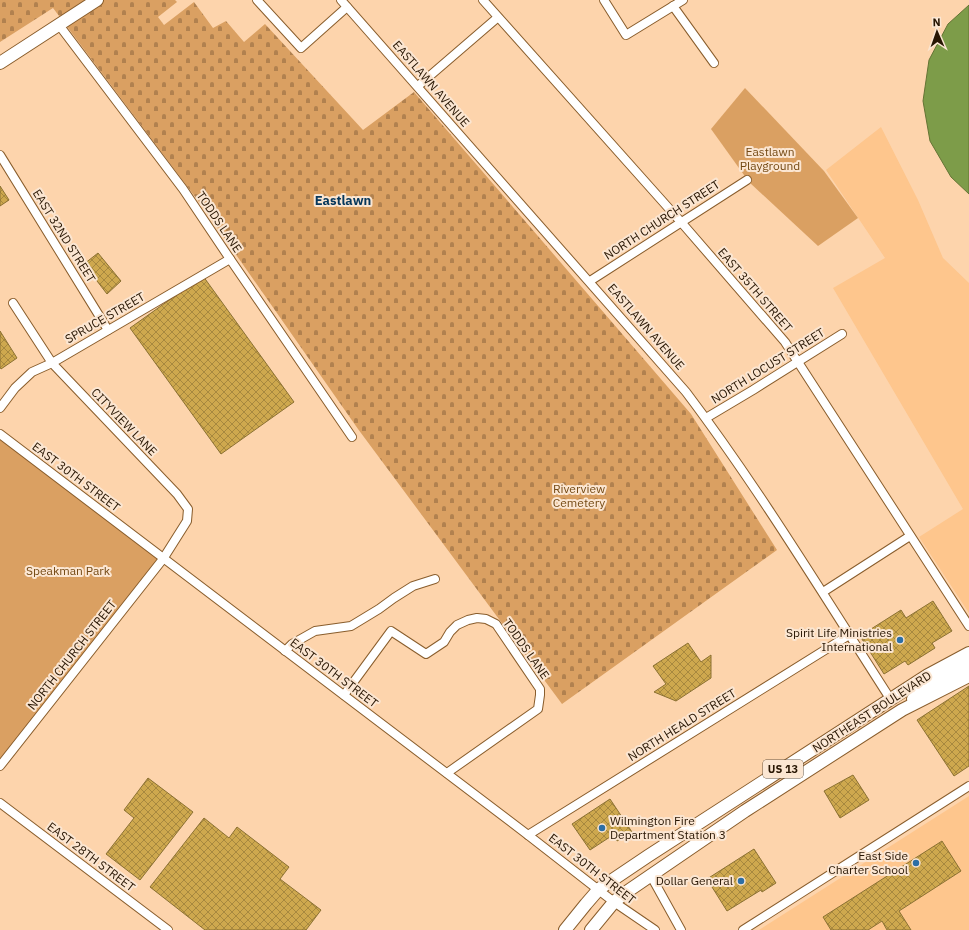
<svg xmlns="http://www.w3.org/2000/svg" width="969" height="930" font-family="'IBM Plex Sans',sans-serif">
	<style>
		.built { fill: #fec68d }
		.cemetery { fill: url(#cemetery-stones) }
		.park { fill: #daa062 }
		.water { fill: #7d9c49; stroke: #647434 }
		.building { fill: url(#building-cross-hatch); stroke: #8b7132 }
		.lines { fill: none; stroke-linecap: round; stroke-linejoin: round }
		.street-casing { stroke: #895d2c; stroke-width: 10 }
		.primary-casing { stroke: #895d2c; stroke-width: 14 }
		.street { stroke: #fff; stroke-width: 8 }
		.primary { stroke: #fff; stroke-width: 12 }
		.poi-dot { fill: #2d6fa5; stroke: #fbe6d2; stroke-width: 1.5 }
		.labels { text-anchor: middle; stroke-width: 4; stroke-linejoin: round; paint-order: stroke }
		.shield { fill: #fbe6d2; stroke: #675441; stroke-width: 1 }
		.shield-label { font-size: 11px; font-weight: bold; fill: #281603 }
		.street-label { font-size: 12px; fill: #281603; stroke: #fbe6d2 }
		.park-label { font-size: 12px; fill: #744913; stroke: #fbe6d2 }
		.poi-label { font-size: 12px; fill: #281603; stroke: #fbe6d2; text-anchor: end }
		.neighbourhood-label { font-size: 13px; font-weight: bold; fill: #07385c; stroke: #fbe6d2 }
	</style>
	<defs>
		<pattern id="cemetery-stones" width="16" height="16" patternUnits="userSpaceOnUse"><rect width="16" height="16" fill="#daa062"/><path d="M2 7V4a2 2 0 0 1 4 0v3zM10 15v-3a2 2 0 0 1 4 0v3z" fill="#b1814f"/></pattern>
		<pattern id="building-cross-hatch" width="8" height="8" patternUnits="userSpaceOnUse"><rect width="8" height="8" fill="#cea84e"/><path d="M0 0l8 8M0 8l8-8" fill="none" stroke="#a7883f"/></pattern>
	</defs>
	<rect width="100%" height="100%" fill="#fdd4ac"/>
	<!-- built -->
	<g class="built">
		<path d="M881,127L918,200L943,258L969,283V613L919,537L963,509L833,288L885,258L826,170Z"/>
		<path d="M969,796V930H759Z"/>
	</g>
	<!-- cemetery -->
	<path class="cemetery" d="M0,0H175L177,2L158,17L164,25L194,2L213,28L226,21L244,42L265,24L363,130L414,92L691,414L777,550L562,704L358,429L202,206L53,8L0,42Z"/>
	<!-- park -->
	<g class="park">
		<path d="M745,88L824,171L858,218L818,246L749,182L711,129Z"/>
		<path d="M0,434L163,559L0,766Z"/>
	</g>
	<!-- water -->
	<path class="water" d="M969,5V194L951,177L930,141L923,101L929,60L948,24Z"/>
	<!-- building -->
	<g class="building">
		<path d="M0,186L9,200L0,206Z"/>
		<path d="M98,253L121,281L107,294L84,264Z"/>
		<path d="M203,276L294,402L221,454L130,328Z"/>
		<path d="M0,331L17,358L1,369L0,367Z"/>
		<path d="M933,601L952,631L932,643L935,648L908,665L905,661L884,674L860,636L901,610L906,618Z"/>
		<path d="M688,643L701,662L711,655V678L676,701L654,692L666,684L653,666Z"/>
		<path d="M969,686V766L954,776L917,720Z"/>
		<path d="M853,775L869,800L840,818L824,791Z"/>
		<path d="M148,778L193,812L140,880L106,854L134,818L124,810Z"/>
		<path d="M610,799L632,832L617,841L613,835L590,850L572,824Z"/>
		<path d="M204,818L229,838L237,827L289,867L280,879L321,910L306,930H205L150,887Z"/>
		<path d="M942,841L961,871L899,911L911,930H887L882,921L868,930H831L823,917Z"/>
		<path d="M754,849L776,883L762,892L761,890L727,911L707,879Z"/>
	</g>
	<g class="lines">
		<!-- street casing -->
		<g class="street-casing">
			<g id="street">
				<path d="M257,0L301,48L347,7"/>
				<path d="M341,0L686,392C760,490 824,596 891,700"/>
				<path d="M483,0L681,222L785,342L969,626"/>
				<path d="M604,0L626,35L683,0"/>
				<path d="M673,6L714,63"/>
				<path d="M59,25L183,189L230,259L352,437"/>
				<path d="M418,86L497,18"/>
				<path d="M0,155L108,330"/>
				<path d="M590,281L747,180"/>
				<path d="M0,408L15,388L32,372L52,363L230,259"/>
				<path d="M706,418L753,390L842,334"/>
				<path d="M0,434L528,835L614,902L655,930"/>
				<path d="M823,592L910,536"/>
				<path d="M285,651L292,644L315,631L351,626L379,609L394,598L413,586L435,579"/>
				<path d="M344,695L391,631L426,654L444,642L450,632L457,625L468,620L477,618L486,619L496,624L540,689V695L538,709L447,773"/>
				<path d="M0,766L163,559L187,521L188,509L177,494L52,363L13,303"/>
				<path d="M0,803L168,930"/>
				<path d="M528,835L849,635"/>
				<path d="M651,876L681,930"/>
				<path d="M743,930L969,786"/>
			</g>
		</g>
		<!-- primary casing -->
		<g class="primary-casing">
			<g id="primary">
				<path d="M0,63L97,0"/>
				<path d="M913,699L927,687L969,665"/>
				<path d="M565,930L586,904L599,889L648,856L928,675L969,653"/>
				<path d="M591,930L614,902L625,893L745,811L902,710L969,676"/>
			</g>
		</g>
		<!-- street -->
		<use href="#street" class="street"/>
		<!-- primary -->
		<use href="#primary" class="primary"/>
	</g>
	<!-- markers -->
	<g class="poi-dot">
		<circle cx="900" cy="640" r="4"/>
		<circle cx="602" cy="828" r="4"/>
		<circle cx="916" cy="863" r="4"/>
		<circle cx="741" cy="881" r="4"/>
	</g>
	<g class="labels">
		<!-- shield labels -->
		<rect class="shield" x="763" y="760" width="40" height="18" rx="3"/>
		<g class="shield-label">
			<text x="783" y="773">US 13</text>
		</g>
		<!-- street labels -->
		<g class="street-label">
			<text transform="translate(431 84) rotate(49)" y="4">EASTLAWN AVENUE</text>
			<text transform="translate(662 220) rotate(-33)" y="4">NORTH CHURCH STREET</text>
			<text transform="translate(219 222) rotate(56)" y="4">TODDS LANE</text>
			<text transform="translate(64 236) rotate(58)" y="4">EAST 32ND STREET</text>
			<text transform="translate(755 290) rotate(49)" y="4">EAST 35TH STREET</text>
			<text transform="translate(105 318) rotate(-30)" y="4">SPRUCE STREET</text>
			<text transform="translate(646 327) rotate(49)" y="4">EASTLAWN AVENUE</text>
			<text transform="translate(768 366) rotate(-32)" y="4">NORTH LOCUST STREET</text>
			<text transform="translate(124 422) rotate(46)" y="4">CITYVIEW LANE</text>
			<text transform="translate(76 477) rotate(37)" y="4">EAST 30TH STREET</text>
			<text transform="translate(526 649) rotate(55)" y="4">TODDS LANE</text>
			<text transform="translate(72 655) rotate(-52)" y="4">NORTH CHURCH STREET</text>
			<text transform="translate(334 673) rotate(37)" y="4">EAST 30TH STREET</text>
			<text transform="translate(872 712) rotate(-33)" y="4">NORTHEAST BOULEVARD</text>
			<text transform="translate(682 725) rotate(-32)" y="4">NORTH HEALD STREET</text>
			<text transform="translate(91 857) rotate(37)" y="4">EAST 28TH STREET</text>
			<text transform="translate(592 869) rotate(38)" y="4">EAST 30TH STREET</text>
		</g>
		<!-- park labels -->
		<g class="park-label">
			<text x="770" y="156">Eastlawn<tspan x="770" dy="14">Playground</tspan></text>
			<text x="579" y="493">Riverview<tspan x="579" dy="14">Cemetery</tspan></text>
			<text x="68" y="575">Speakman Park</text>
		</g>
		<!-- poi labels -->
		<g class="poi-label">
			<text x="892" y="637">Spirit Life Ministries<tspan x="892" dy="14">International</tspan></text>
			<text x="610" y="825" text-anchor="start">Wilmington Fire<tspan x="610" dy="14">Department Station 3</tspan></text>
			<text x="908" y="860">East Side<tspan x="908" dy="14">Charter School</tspan></text>
			<text x="733" y="885">Dollar General</text>
		</g>
		<!-- neighbourhood labels -->
		<g class="neighbourhood-label">
			<text x="343" y="205">Eastlawn</text>
		</g>
	</g>
	<!-- north arrow -->
	<g transform="translate(937 32) rotate(358)" stroke="#fbe6d2" stroke-width="3" paint-order="stroke">
	<path d="M0-3L7 15L0 10L-7 15Z" fill="#281603"/>
	<text y="-6" font-size="11" font-weight="bold" text-anchor="middle" fill="#281603">N</text>
	</g>
</svg>
